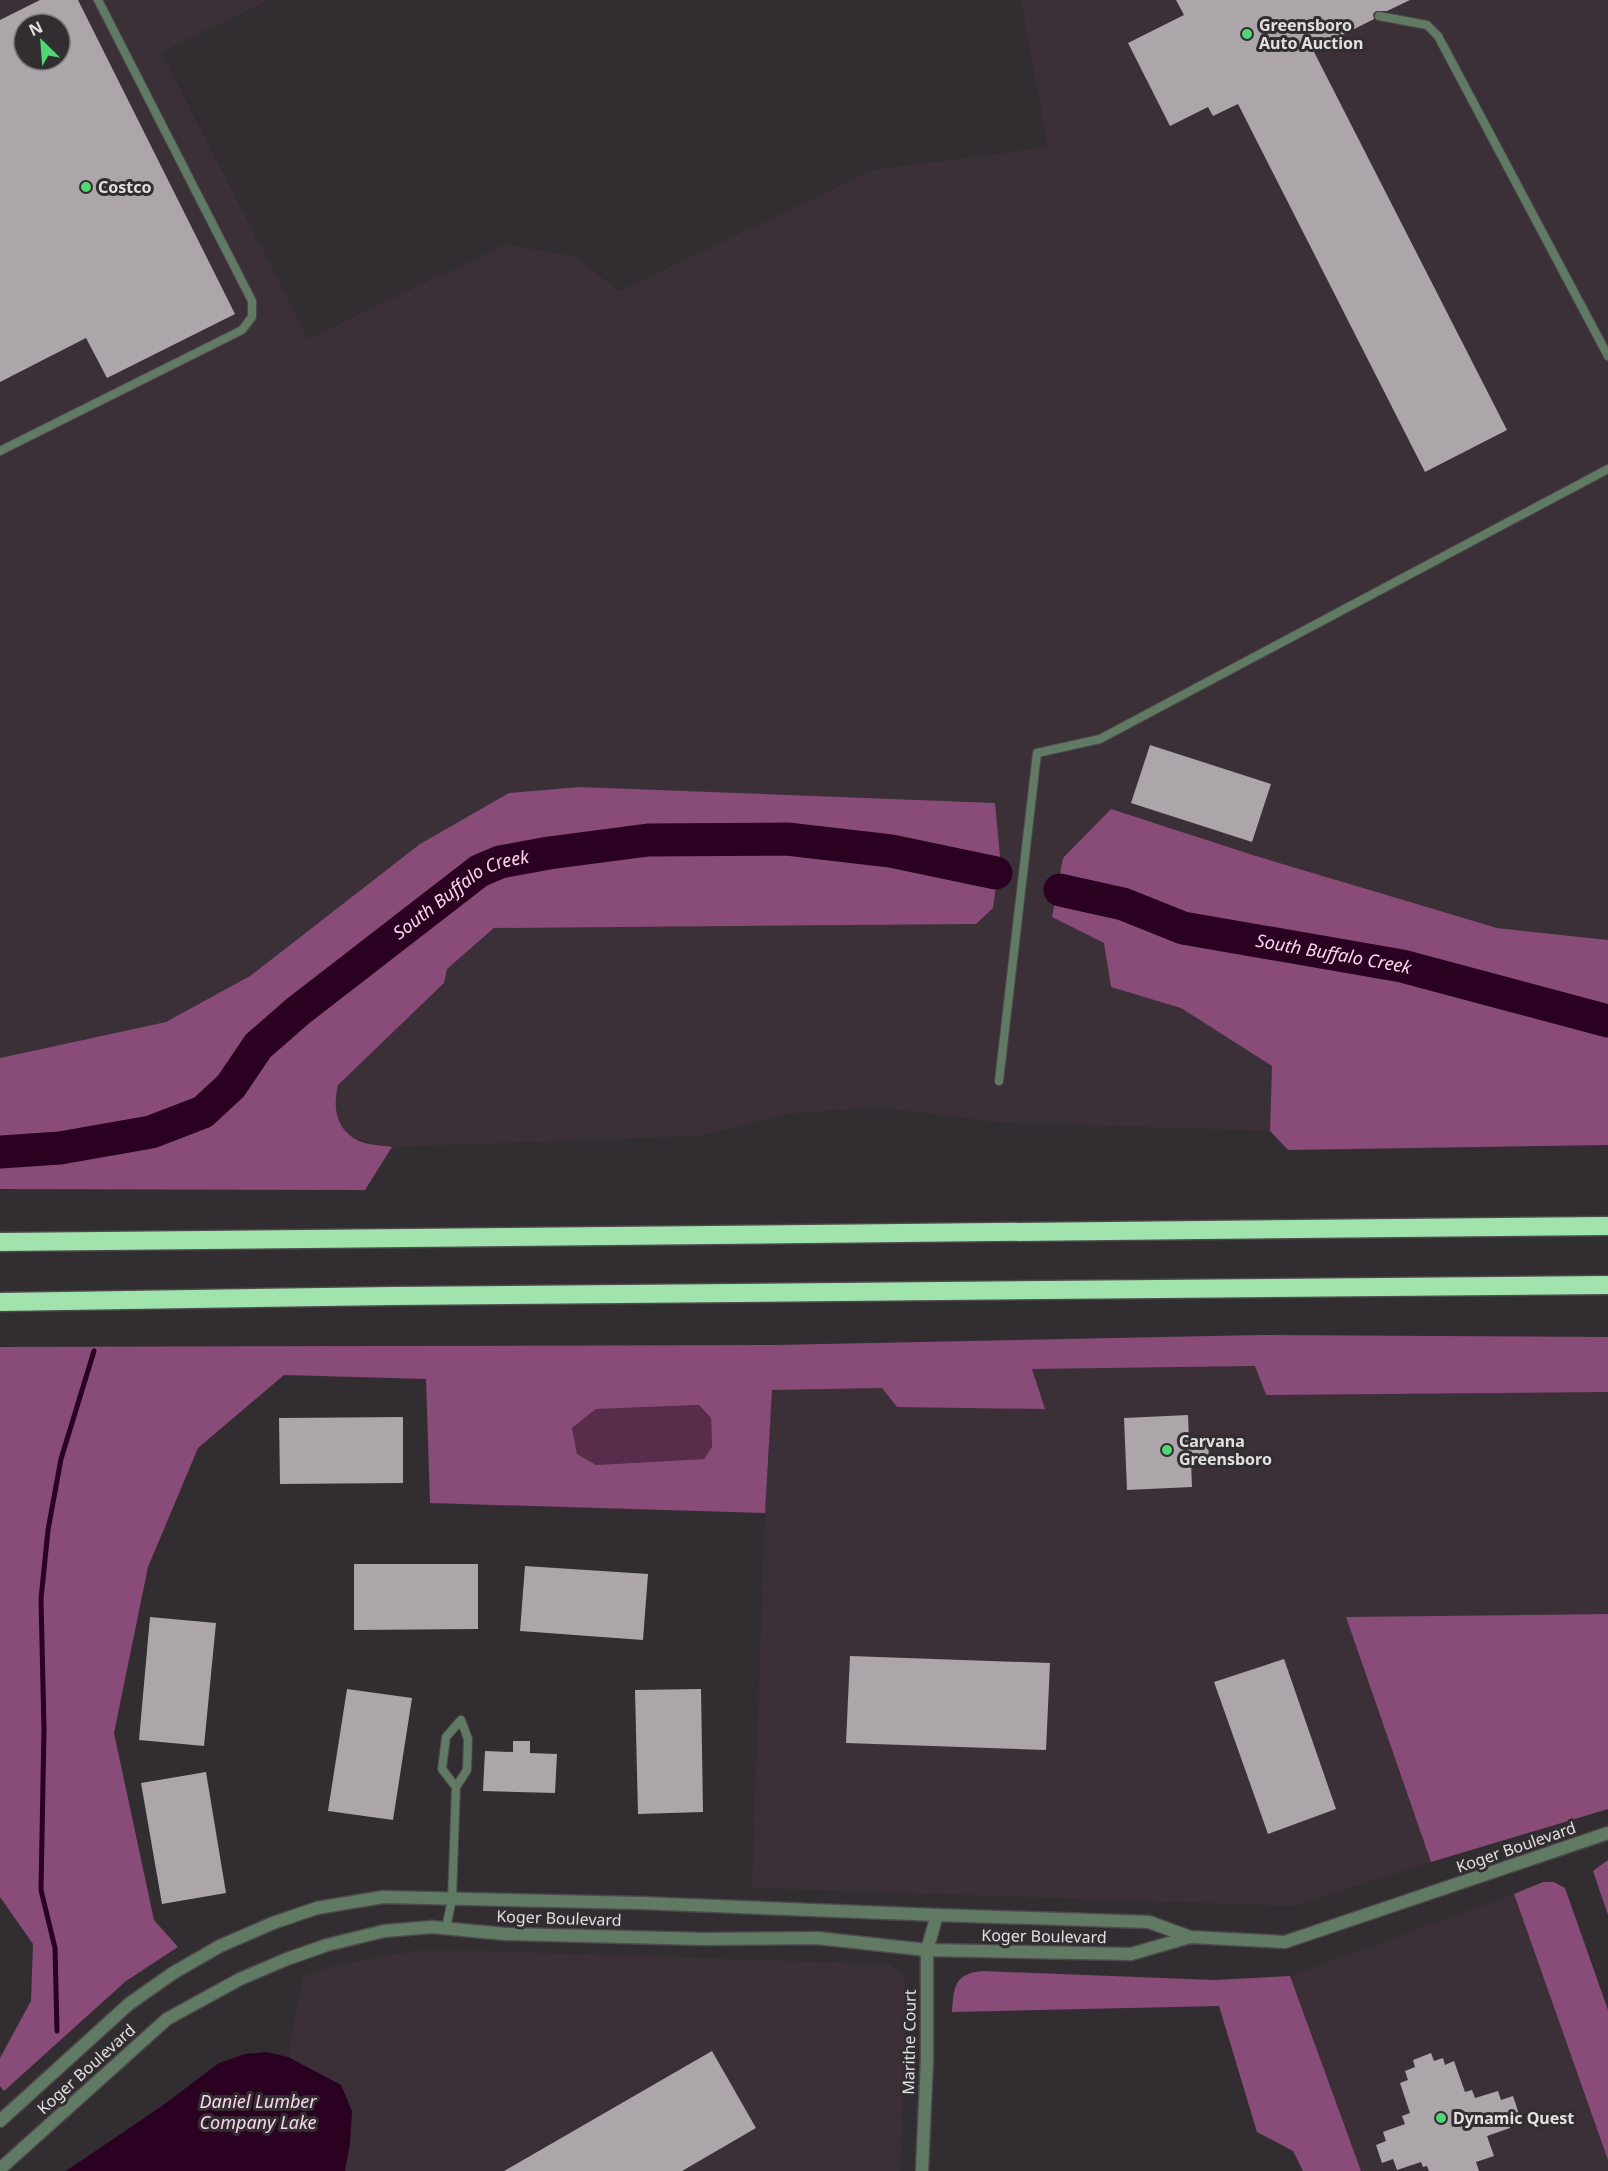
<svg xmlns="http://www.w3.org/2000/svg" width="1608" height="2171" font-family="'Noto Sans',sans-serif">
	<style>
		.built { fill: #3c3038; fill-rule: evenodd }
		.green { fill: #582c4b }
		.forest { fill: #894b77; fill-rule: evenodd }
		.water { fill: #2a0121 }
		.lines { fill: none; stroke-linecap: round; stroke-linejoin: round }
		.stream { stroke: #2a0121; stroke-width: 5 }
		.river { stroke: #2a0121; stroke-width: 33 }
		.building { fill: #aca5aa; fill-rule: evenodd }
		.lane-casing { stroke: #4e494c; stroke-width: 10 }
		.street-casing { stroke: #4e494c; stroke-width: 15 }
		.highway-casing { stroke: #4e494c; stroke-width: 21 }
		.lane { stroke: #607a64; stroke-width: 8 }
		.street { stroke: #607a64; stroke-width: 12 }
		.highway { stroke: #a1e3ac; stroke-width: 18 }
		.poi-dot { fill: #51d674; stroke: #322d30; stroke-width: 2 }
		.labels { text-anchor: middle; stroke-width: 6; stroke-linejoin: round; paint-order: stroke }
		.poi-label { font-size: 16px; font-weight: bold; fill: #e2dfe1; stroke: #322d30; text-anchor: start }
		.street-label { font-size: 16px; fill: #e2dfe1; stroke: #322d30 }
		.water-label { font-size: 18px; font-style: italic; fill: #fbd5ee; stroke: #322d30 }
	</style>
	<rect width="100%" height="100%" fill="#322d30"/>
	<!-- built -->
	<g class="built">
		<path d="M0,0H269L161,52L308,339L506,244L575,257L619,291L873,170L1048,147L1021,0H1608V940L1497,928L1256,856L1111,809L1052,917L1104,943L1111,987L1181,1008L1272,1066L1270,1131L995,1122L878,1107L786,1114L699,1136L392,1147L356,1140L339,1125L334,1101L338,1085L444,983L447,969L494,928L976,924L993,908L994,803L579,787L509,793L420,844L250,976L166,1022L0,1058ZM24,24H60V60H24Z"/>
		<path d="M1255,1366L1266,1395L1608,1392V1614L1346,1617L1431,1862L1293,1906L752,1888L765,1513L771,1390L882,1388L1045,1408L1031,1369Z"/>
		<path d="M1514,1894L1608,2160V2171H1361L1290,1976Z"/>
		<path d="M415,1951H486L888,1964L899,1971L907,1985L900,2171H345L350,2143L352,2111L341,2085L288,2057L303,1976L336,1965Z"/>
	</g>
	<!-- green -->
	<path class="green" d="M699,1405L711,1417L712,1447L704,1459L595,1465L577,1454L572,1428L596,1409Z"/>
	<!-- forest -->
	<g class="forest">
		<path d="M579,787L995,803L1000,856L993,908L976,924L494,928L447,969L444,983L338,1085C333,1106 335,1127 355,1139C364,1145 381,1145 392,1147L365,1190L0,1189V1058L166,1022L250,976L420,844L509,793Z"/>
		<path d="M1111,809L1256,856L1497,928L1608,940V1145L1288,1150L1270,1131L1272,1066L1181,1008L1111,987L1104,943L1052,917L1063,858Z"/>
		<path d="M1260,1335L1608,1337V1392L1266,1395L1255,1366L1032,1369L1045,1409L897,1407L882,1388L772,1390L765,1513L430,1503L426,1379L284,1375L198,1448L148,1567L114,1733L154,1920L178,1947L126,1981L4,2091L0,2086V2058L31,2001L33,1944L0,1897V1347L774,1345ZM699,1405L711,1418L712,1447L704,1459L596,1465L577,1454L572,1428L596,1409Z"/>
		<path d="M1608,1614V1809L1431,1862L1346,1617Z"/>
		<path d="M1608,1860V1915L1593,1871Z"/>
		<path d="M1543,1882H1554L1565,1888L1608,2010V2160L1514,1894Z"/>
		<path d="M982,1971L1214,1980L1290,1976L1361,2171H1303L1293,2151L1257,2132L1219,2006L952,2012C954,1987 954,1974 982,1971Z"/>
	</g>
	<!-- water -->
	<path class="water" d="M266,2052L288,2057L341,2085L352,2111L350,2143L345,2171H66L162,2106L219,2063L245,2054Z"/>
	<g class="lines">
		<!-- stream -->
		<path class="stream" d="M57,2031L55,1948L41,1890L44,1729L41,1599L48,1530L61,1459L94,1351"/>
		<!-- river -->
		<g class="river">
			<path id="s1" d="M1060,890L1123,904L1183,928L1402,966L1608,1021"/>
			<path id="s2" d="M0,1152L60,1148L151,1132L203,1112L231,1086L258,1046L298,1011L479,871L500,862L549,853L648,840L787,839L891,851L996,873"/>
		</g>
	</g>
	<!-- building -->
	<g class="building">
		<path d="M40,0H78L235,314L107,378L86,338L0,382V20ZM24,24H60V60H24Z"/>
		<path d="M1176,0H1410L1387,11H1376L1373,14L1374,19L1313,50L1507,430L1425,472L1238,104L1213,116L1208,107L1170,126L1128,43L1184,15Z"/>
		<path d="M1150,745L1271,784L1252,842L1131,803Z"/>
		<path d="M1188,1415L1189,1439H1208L1209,1460H1191L1192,1487L1127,1490L1124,1418Z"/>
		<path d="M403,1417V1483L280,1484L279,1418Z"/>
		<path d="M354,1564H478V1629L354,1630Z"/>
		<path d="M525,1566L648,1574L643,1640L520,1631Z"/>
		<path d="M150,1617L216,1623L204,1746L139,1740Z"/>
		<path d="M850,1656L1050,1663L1046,1750L846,1743Z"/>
		<path d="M1284,1659L1336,1809L1268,1834L1214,1682Z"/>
		<path d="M347,1689L412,1698L393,1820L328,1811Z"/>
		<path d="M701,1689L703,1812L638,1814L635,1690Z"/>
		<path d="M513,1741H530V1753L557,1754L555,1793L483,1791L485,1751L513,1752Z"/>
		<path d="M206,1772L226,1893L162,1904L141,1783Z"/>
		<path d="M712,2051L756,2128L682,2171H504Z"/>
		<path d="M1431,2053L1434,2061L1443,2058L1445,2065L1454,2061L1465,2092L1472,2090L1475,2098L1498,2091L1501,2100L1513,2096L1519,2114L1507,2118L1510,2128L1487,2136L1494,2156L1476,2162L1479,2171H1429L1427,2166L1423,2167L1421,2162L1397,2170L1393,2159L1382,2163L1376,2145L1386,2141L1383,2132L1405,2124L1402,2116L1410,2113L1400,2083L1408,2080L1405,2071L1415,2067L1413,2060Z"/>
	</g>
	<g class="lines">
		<!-- lane casing -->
		<g class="lane-casing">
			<g id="lane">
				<path d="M1379,16L1427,25L1438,36L1608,356"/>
				<path d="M0,451L242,330L252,317V301L98,0"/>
				<path d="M999,1081L1037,753L1100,739L1608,469"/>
				<path d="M446,1928L452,1899L456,1787L467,1770L468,1739L461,1720L446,1737L442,1769L456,1787"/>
			</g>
		</g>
		<!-- street casing -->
		<g class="street-casing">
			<g id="street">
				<path d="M0,2121L129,2004L173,1973L220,1946L273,1923L317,1908L383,1897L640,1903L937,1915L1149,1922L1190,1937L1285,1942L1608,1833"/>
				<path d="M0,2169L167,2019L240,1979L287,1959L327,1945L384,1931L432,1927L505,1934L704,1939L817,1938L927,1950L1131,1954L1190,1937"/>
				<path d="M922,2171L927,2059V1950L937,1915"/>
			</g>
		</g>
		<!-- highway casing -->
		<g class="highway-casing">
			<g id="highway">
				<path d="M0,1242L1608,1226"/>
				<path d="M0,1302L392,1296L1608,1285"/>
			</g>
		</g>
		<!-- lane -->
		<use href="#lane" class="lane"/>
		<!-- street -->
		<use href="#street" class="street"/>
		<!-- highway -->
		<use href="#highway" class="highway"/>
	</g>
	<!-- markers -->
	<g class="poi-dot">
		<circle cx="1247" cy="34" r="6"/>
		<circle cx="86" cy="187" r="6"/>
		<circle cx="1167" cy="1450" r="6"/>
		<circle cx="1441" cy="2118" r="6"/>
	</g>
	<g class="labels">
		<!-- poi labels -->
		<g class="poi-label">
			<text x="1259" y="31">Greensboro<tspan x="1259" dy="18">Auto Auction</tspan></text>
			<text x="98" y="193">Costco</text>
			<text x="1179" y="1447">Carvana<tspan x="1179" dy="18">Greensboro</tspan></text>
			<text x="1453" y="2124">Dynamic Quest</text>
		</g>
		<!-- street labels -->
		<g class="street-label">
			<text transform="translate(1516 1847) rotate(-19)" y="6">Koger Boulevard</text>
			<text transform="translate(559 1918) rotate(2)" y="6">Koger Boulevard</text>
			<text transform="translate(1044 1936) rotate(1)" y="6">Koger Boulevard</text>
			<text transform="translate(909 2042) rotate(-89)" y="6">Marithe Court</text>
			<text transform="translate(86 2069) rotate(-42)" y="6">Koger Boulevard</text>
		</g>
		<!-- water labels -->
		<g class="water-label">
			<text dy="6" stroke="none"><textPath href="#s2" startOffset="550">South Buffalo Creek</textPath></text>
			<text dy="6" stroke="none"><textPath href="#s1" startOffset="282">South Buffalo Creek</textPath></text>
			<text x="258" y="2108">Daniel Lumber<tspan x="258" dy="21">Company Lake</tspan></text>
		</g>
	</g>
	<!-- north arrow -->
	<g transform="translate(42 42) rotate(335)"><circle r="28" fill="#322d30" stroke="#787477" stroke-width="1.5"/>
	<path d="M0-4.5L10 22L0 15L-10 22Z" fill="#51d674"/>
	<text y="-9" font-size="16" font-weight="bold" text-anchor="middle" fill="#e2dfe1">N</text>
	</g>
</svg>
